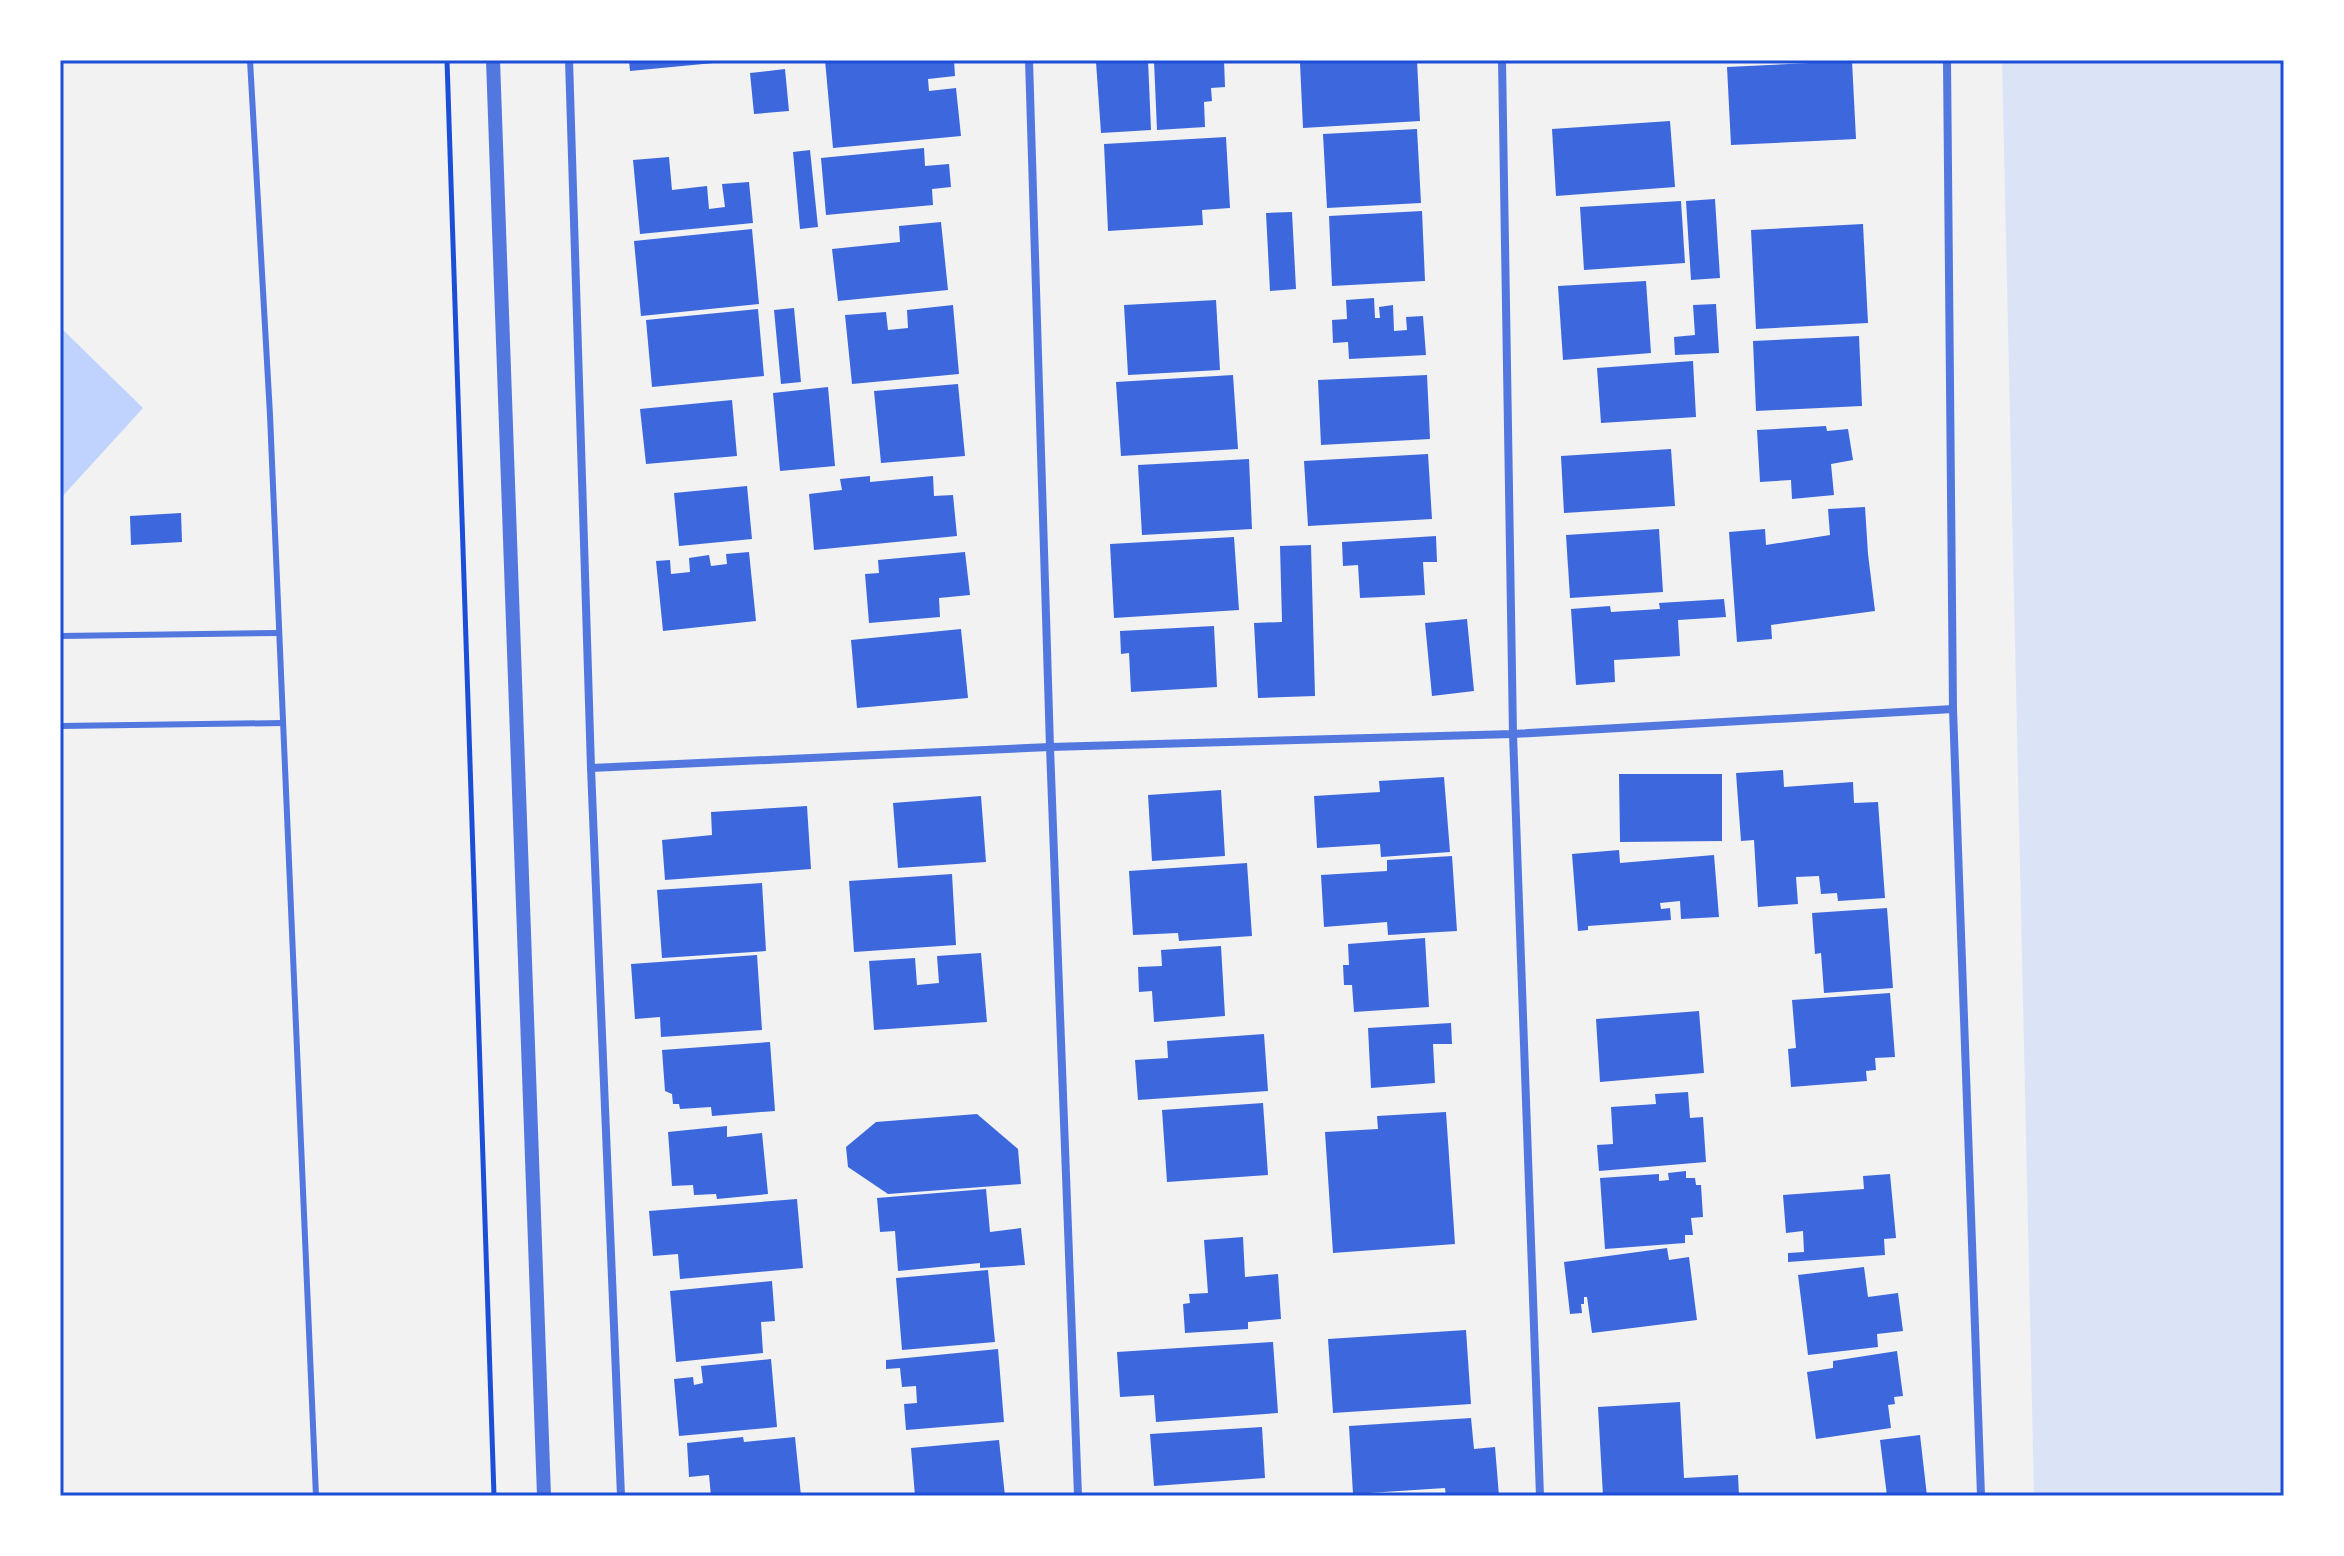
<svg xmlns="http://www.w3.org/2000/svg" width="2344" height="1556" font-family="Lato,sans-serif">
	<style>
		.green { fill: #dbe4f7 }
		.water { fill: #bfd3fe }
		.building { fill: #3d67dc }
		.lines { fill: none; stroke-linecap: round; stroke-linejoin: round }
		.path { stroke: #1d4ed8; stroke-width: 5 }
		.service { stroke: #5277de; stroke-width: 6 }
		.minor { stroke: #5277de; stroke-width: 8 }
		.tertiary { stroke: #5277de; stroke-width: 14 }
		.neatline { fill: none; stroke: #1d4ed8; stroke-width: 3 }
	</style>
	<rect width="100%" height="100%" fill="#f2f2f2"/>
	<!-- green -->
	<path class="green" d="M2002,60H2284V1491L2147,1496H2034Z"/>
	<!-- water -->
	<path class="water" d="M60,327L143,408L60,499Z"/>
	<!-- building -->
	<g class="building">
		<path d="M629,60H724V62L630,71Z"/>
		<path d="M825,60H954L955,76L928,79L929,91L956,88L961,136L833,148Z"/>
		<path d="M1148,60L1151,130L1101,133L1096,62Z"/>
		<path d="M1224,60L1225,87L1211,88L1212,101L1204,102L1205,127L1157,130L1154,61Z"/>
		<path d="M1344,60H1417L1420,121L1303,128L1300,63Z"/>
		<path d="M1852,61L1856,139L1731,145L1727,67Z"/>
		<path d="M785,69L789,111L754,114L750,73Z"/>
		<path d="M1670,121L1675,187L1556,196L1552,129Z"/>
		<path d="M1417,129L1421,203L1327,208L1323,134Z"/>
		<path d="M1226,137L1230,208L1202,210L1203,225L1108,231L1104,144Z"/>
		<path d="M924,148L925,166L949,164L951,187L932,189L933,205L826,215L821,158Z"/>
		<path d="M810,150L818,227L800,229L793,152Z"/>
		<path d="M669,157L672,190L707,186L709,209L725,207L722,184L749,182L753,223L640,234L633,160Z"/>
		<path d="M1715,199L1720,278L1691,280L1686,201Z"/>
		<path d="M1681,201L1685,263L1584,270L1580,207Z"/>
		<path d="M1422,211L1425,281L1332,286L1329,216Z"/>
		<path d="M1292,212L1296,289L1270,291L1266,213Z"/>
		<path d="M941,222L948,290L838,301L832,249L900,242L899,226Z"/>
		<path d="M1863,224L1868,323L1756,329L1751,230Z"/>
		<path d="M752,229L759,304L641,316L634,241Z"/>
		<path d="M1646,281L1651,353L1563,360L1558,286Z"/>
		<path d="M1374,298L1375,318H1380L1379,307L1393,305L1394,331L1407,330L1406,317L1423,316L1426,355L1349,359L1348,342L1333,343L1332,320L1347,319L1346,300Z"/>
		<path d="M1216,300L1220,370L1128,375L1124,305Z"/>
		<path d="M1716,304L1719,353L1675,355L1674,337L1695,335L1693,305Z"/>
		<path d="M953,305L959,374L852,384L845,315L886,312L888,330L908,328L907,310Z"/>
		<path d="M794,308L801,382L781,384L774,310Z"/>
		<path d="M758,309L764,376L652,387L646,320Z"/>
		<path d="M1859,336L1862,406L1756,411L1753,341Z"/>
		<path d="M1693,361L1696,417L1601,423L1597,368Z"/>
		<path d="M1233,375L1238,449L1121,456L1116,382Z"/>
		<path d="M1427,375L1430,439L1321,445L1318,380Z"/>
		<path d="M958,384L965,456L881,463L874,391Z"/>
		<path d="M828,387L835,466L780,471L773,393Z"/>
		<path d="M732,400L737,456L646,464L640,409Z"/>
		<path d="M1826,426L1827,431L1848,429L1853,460L1831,464L1834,495L1792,499L1791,480L1760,482L1757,430Z"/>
		<path d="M1671,449L1675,506L1564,513L1561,456Z"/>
		<path d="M1428,454L1432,519L1308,526L1304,461Z"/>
		<path d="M1249,459L1252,529L1142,535L1138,465Z"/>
		<path d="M870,476V482L933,476L934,496L953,495L957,536L814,550L809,494L842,490L840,479Z"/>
		<path d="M747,486L752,539L679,546L674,493Z"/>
		<path d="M1865,507L1868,554L1875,611L1771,625L1772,639L1737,642L1729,532L1765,529L1766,545L1830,535L1828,509Z"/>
		<path d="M181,513L182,542L131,545L130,516Z"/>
		<path d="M1659,529L1663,592L1570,598L1566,535Z"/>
		<path d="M1436,536L1437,562H1423L1425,595L1360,598L1358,565L1343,566L1342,542Z"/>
		<path d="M1234,537L1239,610L1114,618L1110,544Z"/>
		<path d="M1311,545L1315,696L1258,698L1254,623L1282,622L1280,546Z"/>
		<path d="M749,552L756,621L663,631L656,561L670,560L671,574L690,572L689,558L709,555L711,566L727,564L726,554Z"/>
		<path d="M965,552L970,595L939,598L940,617L869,623L865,574L879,573L878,560Z"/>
		<path d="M1724,599L1726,617L1678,620L1680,656L1614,660L1615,682L1576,685L1571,609L1610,606L1611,612L1660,609L1659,603Z"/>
		<path d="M1467,619L1474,691L1432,696L1425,623Z"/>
		<path d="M1214,626L1217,687L1131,692L1129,653L1121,654L1120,631Z"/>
		<path d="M961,629L968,698L857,708L851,640Z"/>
		<path d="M1783,770L1784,787L1853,782L1854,803L1878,802L1885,898L1838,901L1837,893L1821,894L1819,876L1796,877L1798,904L1758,907L1754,840L1741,841L1736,773Z"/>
		<path d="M1619,774H1722V841L1620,842Z"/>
		<path d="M1444,777L1450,852L1381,857L1380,844L1317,848L1314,796L1380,792L1379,781Z"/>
		<path d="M1221,790L1225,856L1152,861L1148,795Z"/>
		<path d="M981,796L986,862L898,868L893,803Z"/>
		<path d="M807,806L811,869L665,880L662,840L712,835L711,812Z"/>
		<path d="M1619,850L1620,863L1714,855L1719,917L1681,919L1680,901L1660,903L1661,909L1670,908L1671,920L1588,926V930L1578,931L1572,854Z"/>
		<path d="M1452,856L1457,931L1388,935L1387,922L1324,927L1321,875L1387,871V860Z"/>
		<path d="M1247,863L1252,936L1179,941L1178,933L1133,935L1129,871Z"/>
		<path d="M952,874L956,945L854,952L849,881Z"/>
		<path d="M762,883L766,951L662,958L657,890Z"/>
		<path d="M1887,908L1893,988L1824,993L1821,953L1815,954L1812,913Z"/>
		<path d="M1425,938L1429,1007L1354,1012L1352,985H1344L1343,965H1349L1348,944Z"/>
		<path d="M1221,946L1225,1016L1154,1022L1152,991L1139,992L1138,967L1162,966L1161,950Z"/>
		<path d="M981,953L987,1022L874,1030L869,961L915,958L917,985L939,983L937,956Z"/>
		<path d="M757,955L762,1030L661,1037L660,1017L635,1019L631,964Z"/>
		<path d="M1890,993L1895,1057L1875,1058L1876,1070L1866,1071L1867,1081L1791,1087L1788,1049L1796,1048L1792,1000Z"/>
		<path d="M1699,1011L1704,1073L1600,1082L1596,1019Z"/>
		<path d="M1451,1023L1452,1044H1433L1435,1083L1371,1088L1368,1028Z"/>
		<path d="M1264,1034L1268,1091L1138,1100L1135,1060L1168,1058L1167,1041Z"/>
		<path d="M770,1042L775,1111L712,1116L711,1107L680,1109L679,1104H673L672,1094L665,1091L662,1050Z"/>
		<path d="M1688,1092L1690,1118L1703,1117L1706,1162L1599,1171L1597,1145L1613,1144L1611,1107L1656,1104L1655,1094Z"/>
		<path d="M1263,1103L1268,1175L1167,1182L1162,1110Z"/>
		<path d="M1446,1112L1455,1244L1333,1253L1325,1132L1378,1129L1377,1116Z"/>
		<path d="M977,1114L1018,1149L1021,1184L888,1194L848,1167L846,1147L876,1122Z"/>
		<path d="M727,1126V1137L762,1133L768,1194L717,1199L716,1194L694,1195L693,1185L672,1186L668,1132Z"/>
		<path d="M1686,1171V1178H1695L1696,1185H1701L1703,1217L1691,1218L1693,1235H1685V1243L1605,1249L1600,1178L1659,1174V1181L1669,1180L1668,1173Z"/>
		<path d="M1890,1174L1896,1238L1884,1239L1885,1255L1788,1262V1253L1804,1252L1803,1231L1786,1233L1783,1195L1864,1189L1863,1176Z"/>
		<path d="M986,1189L990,1232L1021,1228L1025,1265L980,1268V1263L898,1271L895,1231L880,1232L877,1198Z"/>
		<path d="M797,1199L803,1268L680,1279L678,1254L653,1256L649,1211Z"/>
		<path d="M1243,1237L1245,1277L1278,1274L1281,1319L1248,1322V1329L1185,1333L1183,1304L1190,1303L1189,1294L1208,1293L1204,1240Z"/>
		<path d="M1667,1248L1669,1260L1689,1257L1697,1320L1592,1333L1587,1297H1584V1304H1581L1582,1313L1570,1314L1564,1262Z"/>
		<path d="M1864,1267L1868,1297L1898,1293L1903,1331L1877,1334L1878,1347L1808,1355L1798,1275Z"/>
		<path d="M988,1270L995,1342L902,1350L896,1278Z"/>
		<path d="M772,1281L775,1321L761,1322L763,1353L676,1362L670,1291Z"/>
		<path d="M1466,1330L1471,1404L1333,1413L1328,1339Z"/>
		<path d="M1273,1342L1278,1413L1156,1422L1154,1395L1120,1397L1117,1352Z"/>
		<path d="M998,1349L1004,1422L906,1430L904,1404L917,1403L916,1386L902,1387L900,1368L886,1369V1360Z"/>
		<path d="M1897,1351L1903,1396L1894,1397L1895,1404L1888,1405L1891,1428L1816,1439L1807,1372L1833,1368V1361Z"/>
		<path d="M771,1359L777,1427L679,1436L674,1379L693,1377L694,1385L703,1383L701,1366Z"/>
		<path d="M1680,1402L1684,1478L1738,1475L1739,1496H1603L1598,1407Z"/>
		<path d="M1471,1418L1474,1449L1495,1447L1499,1496H1446L1445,1488L1353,1494L1349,1426Z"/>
		<path d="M1262,1427L1265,1478L1154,1486L1150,1434Z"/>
		<path d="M1920,1435L1927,1496H1887L1880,1440Z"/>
		<path d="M743,1437L744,1442L795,1437L801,1496H711L709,1475L689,1477L687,1443Z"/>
		<path d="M999,1440L1005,1496H915L911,1448Z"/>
	</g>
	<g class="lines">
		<!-- path -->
		<path class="path" d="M447,60L494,1496"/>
		<!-- service -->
		<g class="service">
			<path d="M250,60L270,415L316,1496"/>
			<path d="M60,636L279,633"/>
			<path d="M60,726L283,723"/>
		</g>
		<!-- minor -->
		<g class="minor">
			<path d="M569,60L591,768L621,1496"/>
			<path d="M1029,60L1050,747L1078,1496"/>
			<path d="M1502,60L1513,734L1540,1496"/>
			<path d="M1947,60L1953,709L1981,1496"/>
			<path d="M591,768L1050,747L1513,734L1953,709"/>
		</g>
		<!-- tertiary -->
		<path class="tertiary" d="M493,60L544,1496"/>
	</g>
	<!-- border -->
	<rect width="2344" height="1556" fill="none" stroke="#ffffff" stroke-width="124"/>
	<rect x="62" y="62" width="2220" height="1432" class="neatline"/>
</svg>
